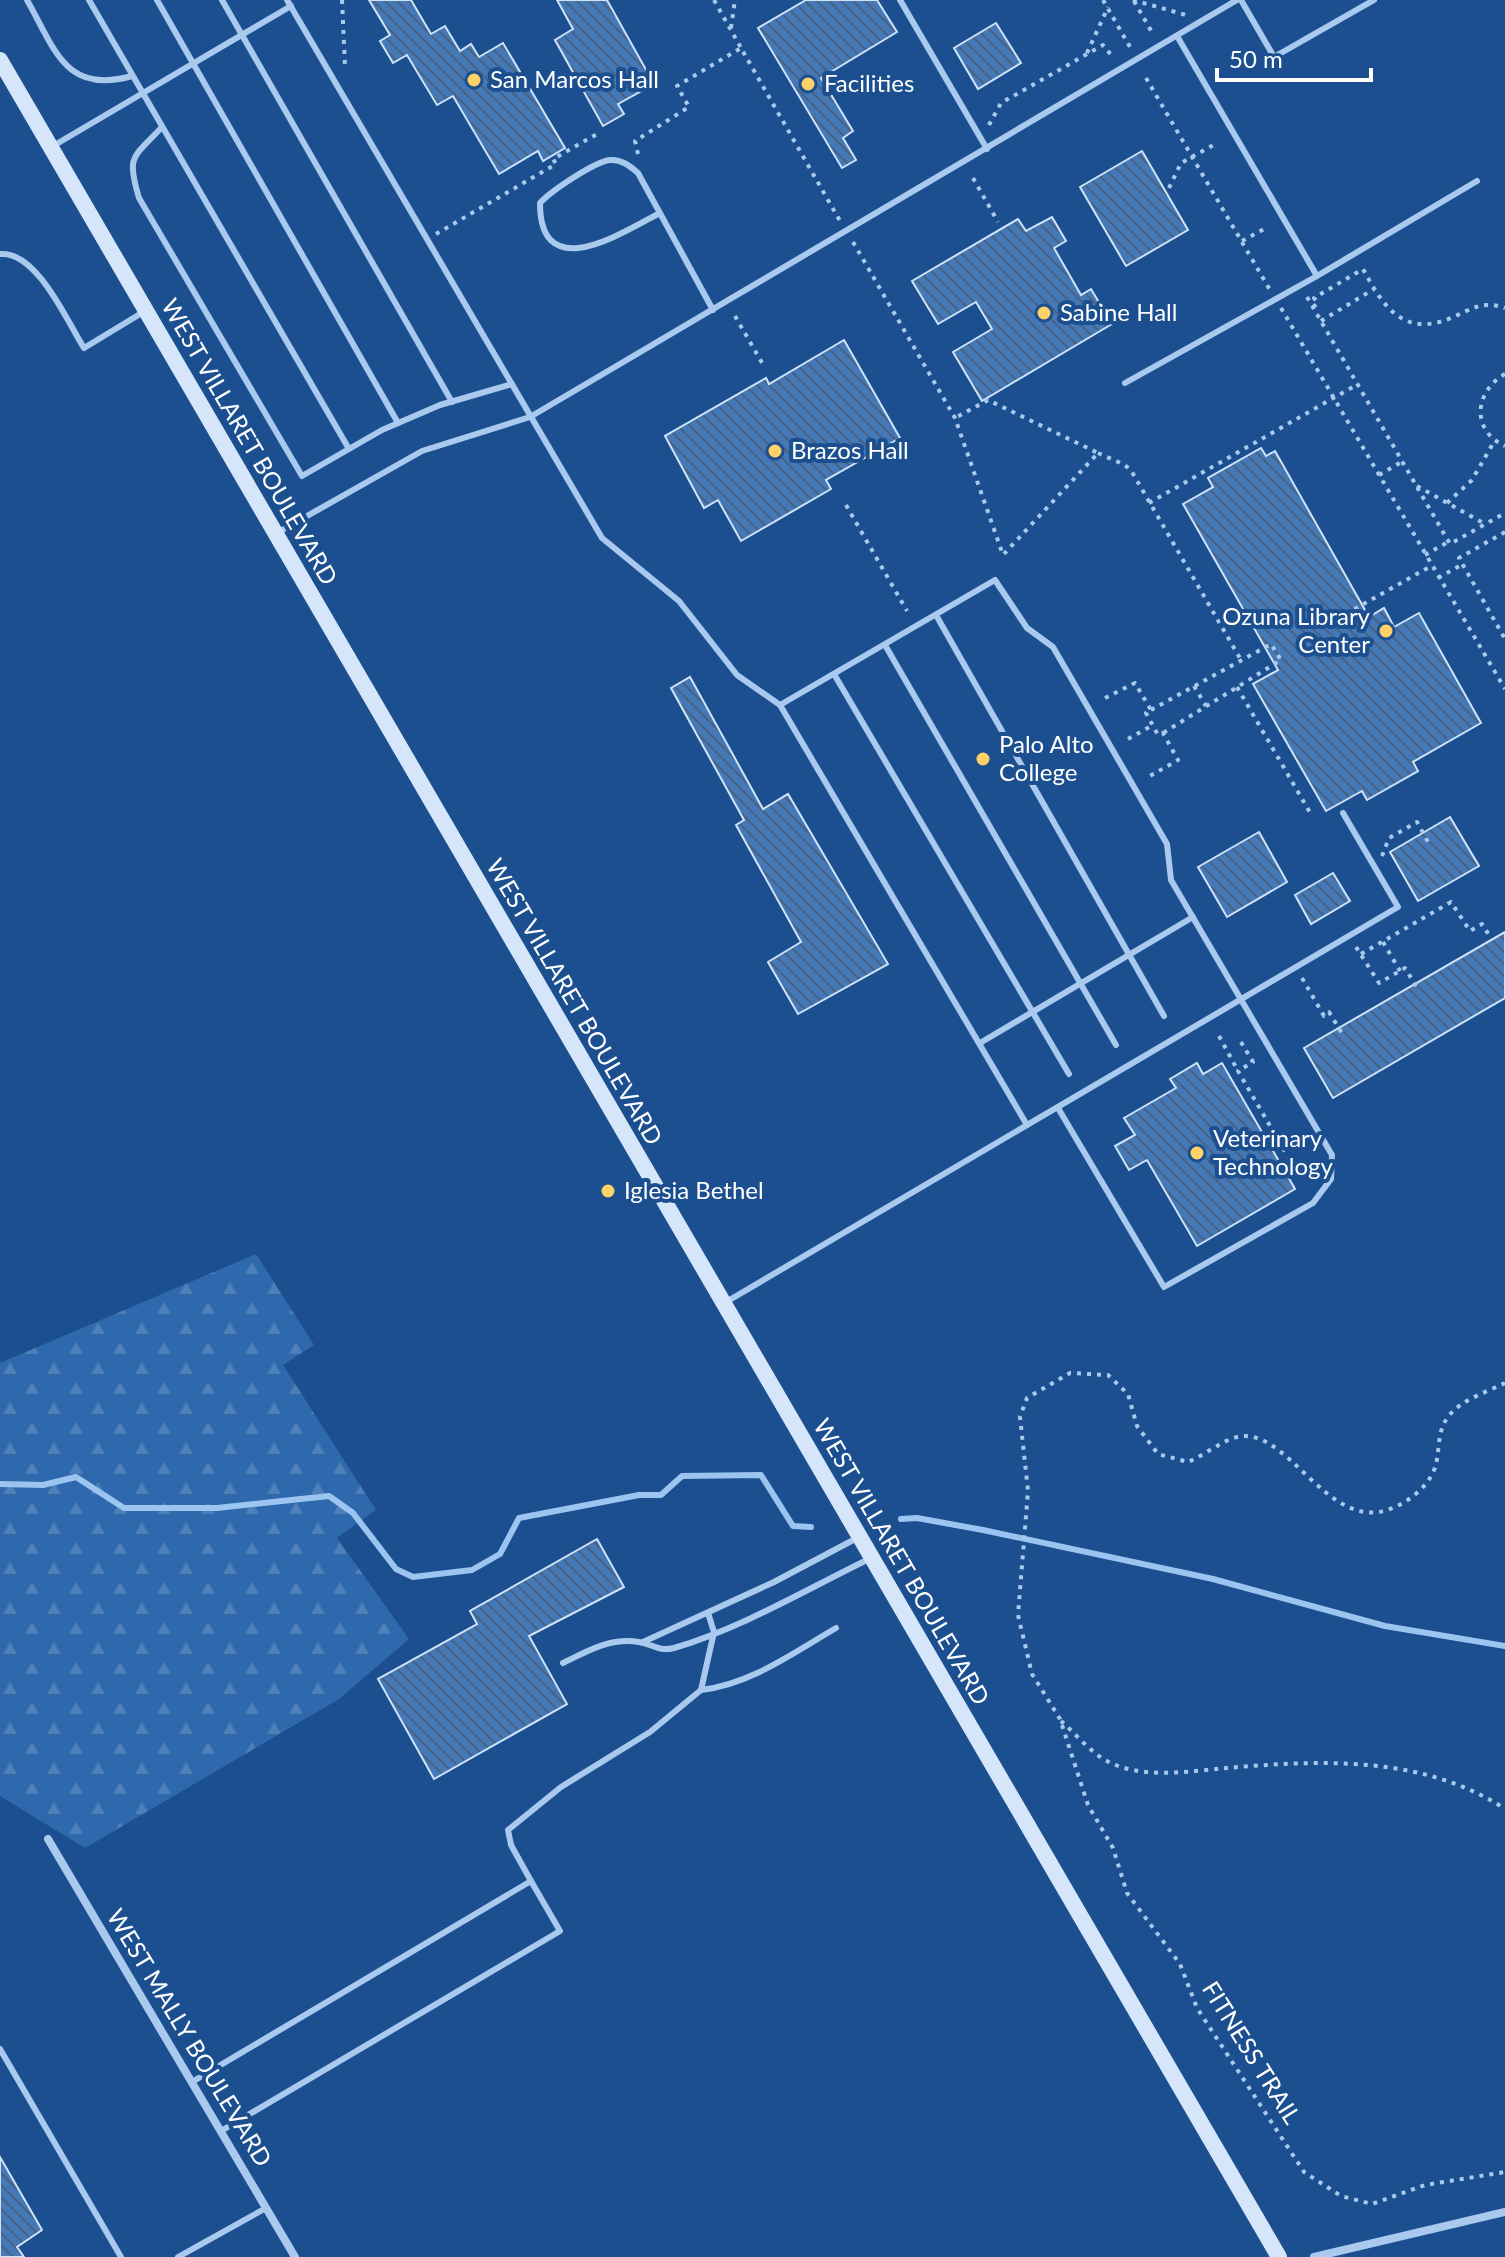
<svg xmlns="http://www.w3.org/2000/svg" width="1505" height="2257" font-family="Lato,sans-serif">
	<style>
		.forest { fill: url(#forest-firs) }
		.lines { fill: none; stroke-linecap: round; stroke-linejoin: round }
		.stream { stroke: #9cc4f0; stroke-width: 6 }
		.building { fill: url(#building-back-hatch); stroke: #cfe3fa; stroke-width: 2 }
		.path { stroke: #a9c9ee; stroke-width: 4; stroke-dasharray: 4 6; stroke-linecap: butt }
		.lane { stroke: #a9c9ee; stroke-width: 6 }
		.street { stroke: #a9c9ee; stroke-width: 8 }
		.secondary { stroke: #d6e6fa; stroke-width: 16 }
		.poi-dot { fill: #ffd166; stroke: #1b4f8f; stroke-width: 3 }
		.labels { text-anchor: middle; stroke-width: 8; stroke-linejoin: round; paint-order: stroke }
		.poi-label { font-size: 24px; fill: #fff; stroke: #1b4f8f; text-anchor: start }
		.street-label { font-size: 24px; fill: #fff; stroke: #1b4f8f }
	</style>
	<defs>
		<pattern id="forest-firs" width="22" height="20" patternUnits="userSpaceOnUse" patternTransform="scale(2)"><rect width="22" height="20" fill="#2e69ad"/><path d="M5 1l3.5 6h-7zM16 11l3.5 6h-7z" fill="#4d80b9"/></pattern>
		<pattern id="building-back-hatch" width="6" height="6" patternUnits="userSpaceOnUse" patternTransform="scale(2)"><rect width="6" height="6" fill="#4478b7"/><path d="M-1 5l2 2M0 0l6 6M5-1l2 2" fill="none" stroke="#486282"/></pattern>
	</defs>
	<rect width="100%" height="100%" fill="#1b4f8f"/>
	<!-- forest -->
	<path class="forest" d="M256,1254L314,1345L283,1365L376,1510L337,1538L409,1639L339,1699L85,1848L0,1796V1363Z"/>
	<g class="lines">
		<!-- stream -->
		<g class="stream">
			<path d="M0,1484L43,1485L76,1477L124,1508H217L329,1496L353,1513L396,1569L413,1577L472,1570L500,1554L519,1518L639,1495H661L682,1476L761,1475L793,1526L811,1527"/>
			<path d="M901,1519L917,1518L983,1530L1213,1579L1385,1626L1505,1646"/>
		</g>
	</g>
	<!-- building -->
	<g class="building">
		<path d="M369,0H411L431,34L445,26L460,51L471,44L479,57L503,43L565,148L543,161L538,151L499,174L453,96L437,105L407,55L393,63L380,41L390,35Z"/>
		<path d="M557,0H607L654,84L618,104L624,114L603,126L555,40L573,29Z"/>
		<path d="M806,0H877L897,32L821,78L853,131L843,138L856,160L842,168L758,28Z"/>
		<path d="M996,23L1021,63L978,89L954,48Z"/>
		<path d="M1142,151L1188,230L1126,266L1080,187Z"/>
		<path d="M1052,217L1066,241L1054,248L1081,295L1091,289L1112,324L982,401L953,352L992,329L976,302L938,324L912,281L1018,219L1026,231Z"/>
		<path d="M844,340L900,438L826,480L831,489L741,541L718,500L704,508L665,436L766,378L769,384Z"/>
		<path d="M1261,448L1266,456L1275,451L1369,617L1384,608L1394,627L1419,613L1481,723L1413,762L1418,771L1367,800L1362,791L1326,811L1253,684L1278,670L1183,504L1213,487L1208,478Z"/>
		<path d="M690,677L763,809L788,794L888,964L798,1014L768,962L801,942L736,825L744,820L671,688Z"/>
		<path d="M1450,817L1479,866L1418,901L1390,852Z"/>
		<path d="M1259,832L1287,882L1227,917L1198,867Z"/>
		<path d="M1333,873L1350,901L1311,924L1295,895Z"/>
		<path d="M1505,932V998L1333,1098L1304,1048Z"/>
		<path d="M1197,1063L1203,1074L1222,1063L1295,1189L1197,1246L1147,1160L1129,1170L1115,1146L1135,1135L1124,1118L1176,1088L1170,1079Z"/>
		<path d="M597,1539L624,1587L529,1636L567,1704L434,1779L378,1679L477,1624L470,1611Z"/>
		<path d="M0,2157L42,2230L17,2247L24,2257H0Z"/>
	</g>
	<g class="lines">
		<!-- path -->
		<g class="path">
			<path d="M342,0L345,66"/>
			<path d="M714,0L741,48"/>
			<path d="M1103,0L1130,47"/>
			<path d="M1133,0L1186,15"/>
			<path d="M1134,1L1153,34"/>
			<path d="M731,28L735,0"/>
			<path d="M1087,53L1108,7"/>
			<path d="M1146,78L1270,290"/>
			<path d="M989,125L1001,103L1103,45L1112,56"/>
			<path d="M638,154L635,141L689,107L677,86L741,48L840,221"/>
			<path d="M973,178L998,222"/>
			<path d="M1169,188L1181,163L1217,143"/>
			<path d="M436,234L556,164L553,159L597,134"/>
			<path d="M1242,241L1266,228"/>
			<path d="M853,242L955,418L1003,555L1098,453L988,400L955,418"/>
			<path d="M1307,297L1450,544L1505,513"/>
			<path d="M1313,307L1318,303L1314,298L1363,269C1383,306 1403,338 1451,318C1472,309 1482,300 1505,308"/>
			<path d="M1281,308L1505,689"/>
			<path d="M735,316L765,368"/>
			<path d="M1321,321L1374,289"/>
			<path d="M1505,374C1475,391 1470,430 1505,446"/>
			<path d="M1098,453L1125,465L1132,472L1241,660"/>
			<path d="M1379,475L1403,461"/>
			<path d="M1417,486L1485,524"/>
			<path d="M1149,503L1358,384"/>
			<path d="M1447,503L1472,480L1495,440"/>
			<path d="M846,505L907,611"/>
			<path d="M1505,532L1459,558L1505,639"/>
			<path d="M1425,555L1448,542"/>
			<path d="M1438,578L1463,564"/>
			<path d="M1337,619L1431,566"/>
			<path d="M1194,686L1206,706"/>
			<path d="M1237,687L1312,816"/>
			<path d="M1105,698L1135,683L1151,710L1146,713L1158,735L1163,733L1178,760L1150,776"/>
			<path d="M1151,710L1271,644L1281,660L1163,733"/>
			<path d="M1128,739L1153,725"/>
			<path d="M1382,856L1389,838L1417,822L1428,842"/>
			<path d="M1383,942L1400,971"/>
			<path d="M1356,947L1379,983L1405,968L1419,991"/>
			<path d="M1361,954L1451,902L1470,931L1482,924L1489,935"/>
			<path d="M1302,978L1324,1016L1329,1012L1343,1035"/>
			<path d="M1219,1036L1238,1071"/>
			<path d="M1241,1042L1253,1062L1238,1071L1294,1167"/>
			<path d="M1505,1383C1487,1392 1460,1400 1448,1417C1437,1432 1440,1447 1436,1464C1431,1485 1409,1502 1390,1509C1327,1533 1288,1425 1237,1437C1221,1441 1203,1456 1188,1462L1158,1454L1137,1426L1128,1394L1108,1375L1070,1373L1027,1398L1020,1417L1028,1491L1018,1615L1032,1674L1060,1719L1088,1805L1113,1848L1127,1893L1180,1964L1197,2008L1304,2172L1341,2196L1372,2204L1425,2185L1505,2172"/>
			<path d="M1061,1721C1075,1733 1091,1753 1107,1761C1143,1780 1189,1771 1227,1768C1321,1760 1423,1755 1505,1809"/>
		</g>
		<!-- lane -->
		<g class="lane">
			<path d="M27,0C55,49 65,95 132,76"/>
			<path d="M89,0L349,449"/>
			<path d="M157,0L398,423"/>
			<path d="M222,0L452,402"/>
			<path d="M287,0L602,538L679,601L737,675L780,705L1027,1125"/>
			<path d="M900,0L987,149"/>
			<path d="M1241,0L1274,57L1374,0"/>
			<path d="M1177,36L1317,276L1477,181"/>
			<path d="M162,127C133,158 126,155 139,198L302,476L382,430L440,405L512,384"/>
			<path d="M53,146L291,6"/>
			<path d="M660,213C623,232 540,287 540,203C551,191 594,162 610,160C621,159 630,166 638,173L713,310"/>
			<path d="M0,254C37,251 67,321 84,348L145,311"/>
			<path d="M1125,383L1317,276"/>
			<path d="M277,533L422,451L530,417L1237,0"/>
			<path d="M936,615L1164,1016"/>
			<path d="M885,645L1116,1045"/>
			<path d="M834,674L1069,1074"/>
			<path d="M780,705L995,580L1027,628L1053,647L1167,844L1171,880L1332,1155L1331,1179L1313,1203L1164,1287L1058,1108"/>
			<path d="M980,1043L1193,917"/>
			<path d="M726,1302L1398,907L1343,813"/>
			<path d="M643,1642L774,1582L859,1537"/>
			<path d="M563,1663C587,1651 611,1637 639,1642C653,1644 658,1652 674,1648C742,1628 807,1589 871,1558"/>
			<path d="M701,1690C751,1684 793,1653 836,1628"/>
			<path d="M0,2049L121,2257"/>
			<path d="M192,2082L531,1881L511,1845L508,1830L561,1787L650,1732L701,1690L714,1632L708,1613"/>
			<path d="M221,2131L560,1931L531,1881"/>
			<path d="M178,2257L266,2208"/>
		</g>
		<!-- street -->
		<g class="street">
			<path d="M48,1839L295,2257"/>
			<path d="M1314,2257L1505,2212"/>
		</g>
		<!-- secondary -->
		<path class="secondary" d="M0,60L1279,2257"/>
	</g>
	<!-- markers -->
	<g class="poi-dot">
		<circle cx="474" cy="80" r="8"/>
		<circle cx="808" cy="84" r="8"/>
		<circle cx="1044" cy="313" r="8"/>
		<circle cx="775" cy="451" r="8"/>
		<circle cx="1386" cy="631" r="8"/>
		<circle cx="983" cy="759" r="8"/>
		<circle cx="1197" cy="1153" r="8"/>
		<circle cx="608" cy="1191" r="8"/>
	</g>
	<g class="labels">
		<!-- poi labels -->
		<g class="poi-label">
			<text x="490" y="88">San Marcos Hall</text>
			<text x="824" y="92">Facilities</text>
			<text x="1060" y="321">Sabine Hall</text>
			<text x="791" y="459">Brazos Hall</text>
			<text x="1370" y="625" text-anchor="end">Ozuna Library<tspan x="1370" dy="28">Center</tspan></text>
			<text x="999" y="753">Palo Alto<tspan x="999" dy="28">College</tspan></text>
			<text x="1213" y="1147">Veterinary<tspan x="1213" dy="28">Technology</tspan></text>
			<text x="624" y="1199">Iglesia Bethel</text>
		</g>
		<!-- street labels -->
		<g class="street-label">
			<text transform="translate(249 442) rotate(60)" y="8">WEST VILLARET BOULEVARD</text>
			<text transform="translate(574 1002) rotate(60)" y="8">WEST VILLARET BOULEVARD</text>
			<text transform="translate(901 1562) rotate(60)" y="8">WEST VILLARET BOULEVARD</text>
			<text transform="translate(189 2038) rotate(59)" y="8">WEST MALLY BOULEVARD</text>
			<text transform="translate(1251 2053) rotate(58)" y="8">FITNESS TRAIL</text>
		</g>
	</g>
	<!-- scale -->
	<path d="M1217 68v12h154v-12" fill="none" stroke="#ffffff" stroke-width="4"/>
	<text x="1229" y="68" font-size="24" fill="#ffffff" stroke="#1b4f8f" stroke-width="6" paint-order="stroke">50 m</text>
</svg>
